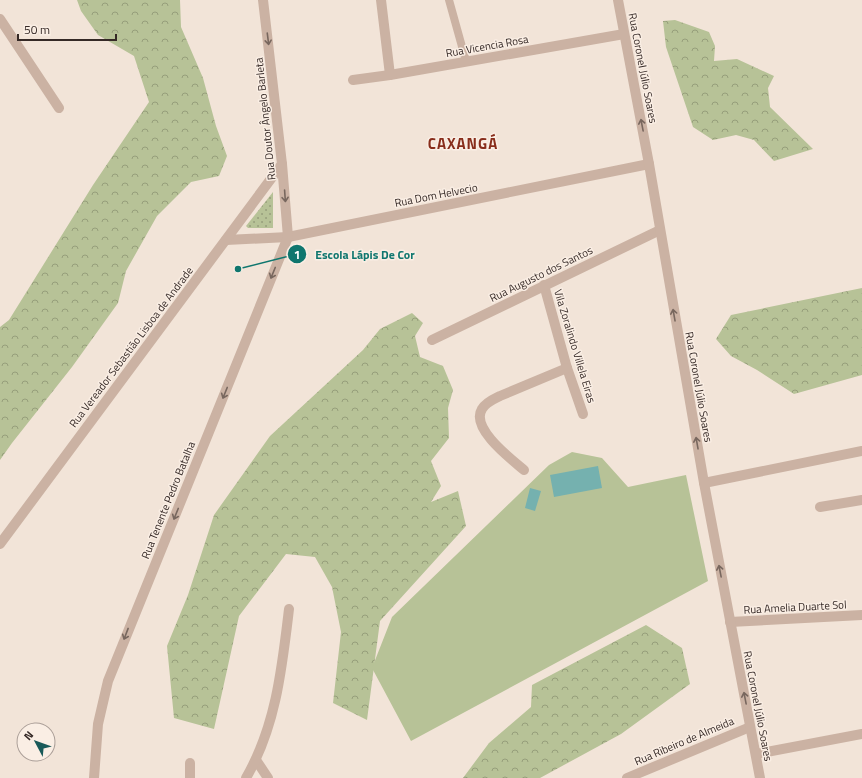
<svg xmlns="http://www.w3.org/2000/svg" width="862" height="778" font-family="'Titillium Web',sans-serif">
	<style>
		.green { fill: url(#green-dots) }
		.forest { fill: url(#forest-crowns) }
		.pitch { fill: #b7c297 }
		.water { fill: #75b1af }
		.lines { fill: none; stroke-linecap: round; stroke-linejoin: round }
		.service { stroke: #cbb2a3; stroke-width: 8 }
		.minor { stroke: #cbb2a3; stroke-width: 10 }
		.tertiary { stroke: #cbb2a3; stroke-width: 10 }
		.oneway { stroke: #78675e }
		.labels { text-anchor: middle; stroke-width: 3; stroke-linejoin: round; paint-order: stroke }
		.street-label { font-size: 11px; fill: #352926; stroke: #faeee4 }
		.district-label { font-size: 15px; font-weight: bold; letter-spacing: 1px; fill: #882d1b; stroke: #faeee4 }
		.leader { fill: none; stroke: #0f766e; stroke-width: 1.5 }
		.callout-dot { fill: #0f766e; stroke: #faeee4; stroke-width: 1.5 }
		.mark-label { font-size: 12px; text-anchor: middle; font-weight: bold; fill: #fff }
		.callout-label { font-size: 12px; text-anchor: middle; font-weight: bold; fill: #0f766e; stroke: #faeee4; stroke-width: 3; stroke-linejoin: round; paint-order: stroke }
	</style>
	<defs>
		<pattern id="green-dots" width="8" height="8" patternUnits="userSpaceOnUse"><rect width="8" height="8" fill="#b7c297"/><path d="M2 2h.1M6 6h.1" fill="none" stroke="#969e7b" stroke-width="1.8" stroke-linecap="round"/></pattern>
		<pattern id="forest-crowns" width="20" height="18" patternUnits="userSpaceOnUse"><rect width="20" height="18" fill="#b7c297"/><path d="M2 6a3 3 0 1 1 6 0M12 15a3 3 0 1 1 6 0" fill="none" stroke="#969e7b"/></pattern>
	</defs>
	<rect width="100%" height="100%" fill="#f2e4d8"/>
	<!-- green -->
	<path class="green" d="M273,192V228H248L246,226Z"/>
	<!-- forest -->
	<g class="forest">
		<path d="M77,0H180L181,27L203,78L216,126L227,156L219,176L191,182L157,216L126,271L118,303L72,367L12,443L0,460V327L9,320L93,185L149,102L134,56L98,35L81,11Z"/>
		<path d="M675,20L709,32L715,46L714,61L737,59L774,76L768,88L770,107L813,149L774,161L754,140L736,135L713,140L693,127L666,47L663,21Z"/>
		<path d="M862,288V375L794,394L757,370L731,356L716,339L731,315Z"/>
		<path d="M412,313L423,323L415,336L420,357L443,366L453,390L448,408L449,438L431,461L441,486L431,502L458,491L466,526L380,621L367,720L333,703L341,632L332,587L315,557L286,554L239,616L214,729L174,718L167,646L188,595L214,515L270,436L363,350L380,329Z"/>
		<path d="M646,625L682,648L690,684L621,734L540,778H463L489,743L531,707L532,685Z"/>
	</g>
	<!-- pitch -->
	<path class="pitch" d="M572,452L602,458L628,487L686,475L708,581L411,741L372,668L392,617L549,465Z"/>
	<!-- water -->
	<g class="water">
		<path d="M598,466L602,488L554,497L550,475Z"/>
		<path d="M530,488L541,491L535,511L525,508Z"/>
	</g>
	<g class="lines">
		<!-- service -->
		<path class="service" d="M449,0L466,61"/>
		<!-- minor -->
		<g class="minor">
			<path d="M381,0L390,75"/>
			<path d="M0,19L59,108"/>
			<path d="M353,80L390,75L624,34"/>
			<path d="M226,240L288,237L649,164"/>
			<path d="M544,285L567,368L583,414"/>
			<path d="M432,340L660,230"/>
			<path d="M524,470C511,459 470,428 482,409C486,402 494,399 500,396L567,368"/>
			<path d="M704,483L862,451"/>
			<path d="M820,507L862,500"/>
			<path d="M0,544L282,164"/>
			<path d="M730,622L862,615"/>
			<path d="M756,754L862,734"/>
			<path d="M256,760L268,778"/>
			<path d="M190,763V778"/>
			<path d="M246,778C276,726 282,668 289,609"/>
			<path d="M627,778L750,727"/>
		</g>
		<!-- tertiary -->
		<g class="tertiary">
			<path d="M618,0L649,164L704,483L760,778"/>
			<path d="M94,778L98,724L108,681L288,237L282,164L263,0"/>
		</g>
	</g>
	<!-- one-way arrows -->
	<defs><path id="oneway-shaft" d="M-6 0H5M1.5-3L5.5 0L1.5 3" fill="none" stroke-width="1.6" stroke-linecap="round" stroke-linejoin="round"/></defs>
	<g class="oneway">
		<use href="#oneway-shaft" transform="translate(268 39) rotate(83)"/>
		<use href="#oneway-shaft" transform="translate(642 125) rotate(-101)"/>
		<use href="#oneway-shaft" transform="translate(285 196) rotate(86)"/>
		<use href="#oneway-shaft" transform="translate(273 273) rotate(112)"/>
		<use href="#oneway-shaft" transform="translate(674 315) rotate(-100)"/>
		<use href="#oneway-shaft" transform="translate(225 393) rotate(112)"/>
		<use href="#oneway-shaft" transform="translate(697 443) rotate(-100)"/>
		<use href="#oneway-shaft" transform="translate(176 514) rotate(112)"/>
		<use href="#oneway-shaft" transform="translate(720 571) rotate(-101)"/>
		<use href="#oneway-shaft" transform="translate(126 634) rotate(111)"/>
		<use href="#oneway-shaft" transform="translate(745 698) rotate(-101)"/>
	</g>
	<g class="labels">
		<!-- street labels -->
		<g class="street-label">
			<text transform="translate(487 46) rotate(-10)" y="4">Rua Vicencia Rosa</text>
			<text transform="translate(643 68) rotate(79)" y="4">Rua Coronel Júlio Soares</text>
			<text transform="translate(265 119) rotate(-96)" y="4">Rua Doutor Ângelo Barleta</text>
			<text transform="translate(436 195) rotate(-11)" y="4">Rua Dom Helvecio</text>
			<text transform="translate(541 274) rotate(-26)" y="4">Rua Augusto dos Santos</text>
			<text transform="translate(575 346) rotate(73)" y="4">Vila Zoralindo Villela Eiras</text>
			<text transform="translate(131 347) rotate(-53)" y="4">Rua Vereador Sebastião Lisboa de Andrade</text>
			<text transform="translate(699 387) rotate(80)" y="4">Rua Coronel Júlio Soares</text>
			<text transform="translate(168 500) rotate(-68)" y="4">Rua Tenente Pedro Batalha</text>
			<text transform="translate(795 607) rotate(-3)" y="4">Rua Amelia Duarte Sol</text>
			<text transform="translate(758 706) rotate(79)" y="4">Rua Coronel Júlio Soares</text>
			<text transform="translate(684 741) rotate(-23)" y="4">Rua Ribeiro de Almeida</text>
		</g>
		<!-- district labels -->
		<g class="district-label">
			<text x="463" y="149">CAXANGÁ</text>
		</g>
	</g>
	<!-- callouts -->
	<path class="leader" d="M238 269L297 254"/>
	<g class="callout-dot">
		<circle cx="238" cy="269" r="4"/>
		<circle cx="297" cy="254" r="10"/>
	</g>
	<g class="mark-label">
		<text x="297" y="259">1</text>
	</g>
	<g class="callout-label">
		<text x="365" y="259">Escola Lápis De Cor</text>
	</g>
	<!-- north arrow -->
	<g transform="translate(36 742) rotate(311)"><circle r="19" fill="#faeee4" stroke="#ab9f98"/>
	<path d="M0-3L7 15L0 10L-7 15Z" fill="#195958"/>
	<text y="-6" font-size="11" font-weight="bold" text-anchor="middle" fill="#352926">N</text>
	</g>
	<!-- scale -->
	<path d="M18 34v6h98v-6" fill="none" stroke="#352926" stroke-width="2"/>
	<text x="24" y="34" font-size="12" fill="#352926" stroke="#faeee4" stroke-width="3" paint-order="stroke">50 m</text>
</svg>
